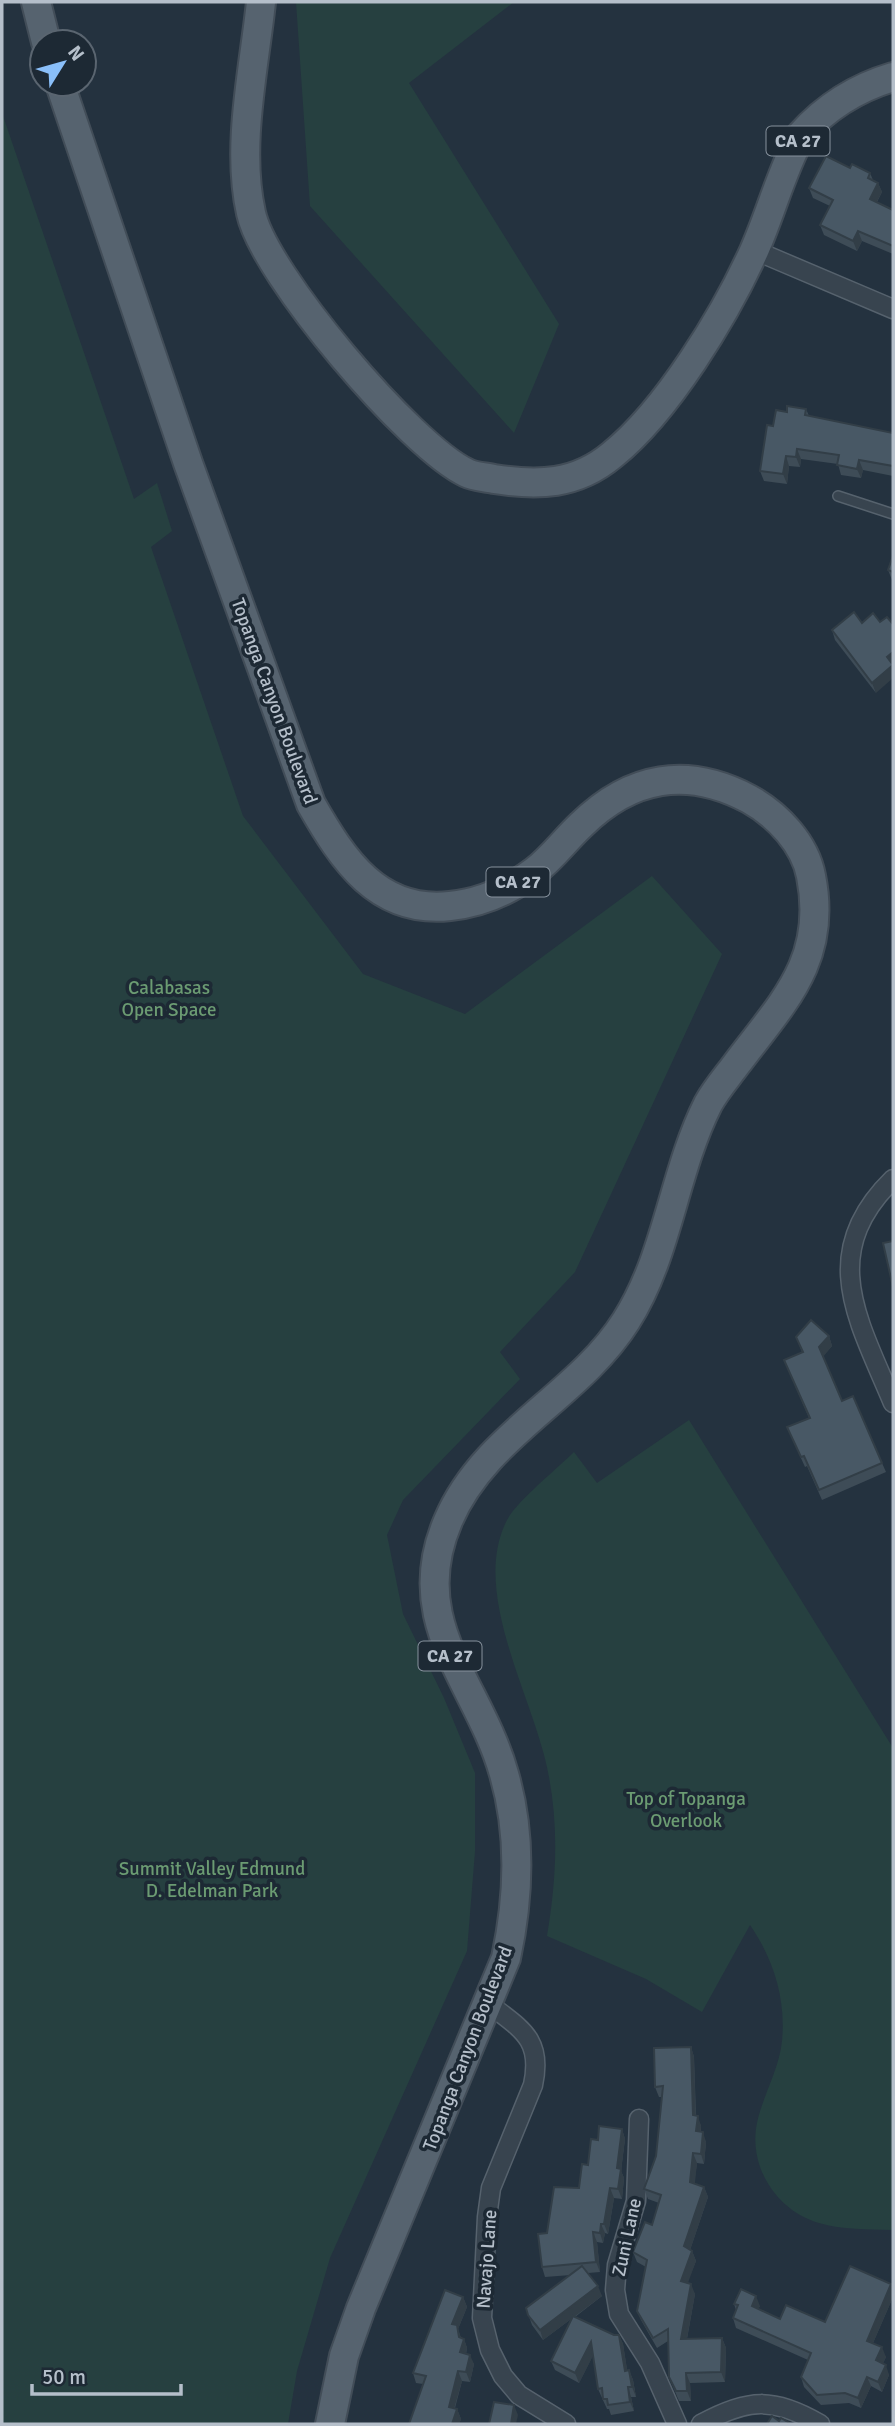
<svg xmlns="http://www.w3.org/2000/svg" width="895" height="2426" font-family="Signika,sans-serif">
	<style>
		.green { fill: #264040 }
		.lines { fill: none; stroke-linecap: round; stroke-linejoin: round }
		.service-casing { stroke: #56626d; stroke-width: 12 }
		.minor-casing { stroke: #56626d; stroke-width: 21 }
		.primary-casing { stroke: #424d58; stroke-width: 32 }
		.service { stroke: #38444f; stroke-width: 9 }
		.minor { stroke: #38444f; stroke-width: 18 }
		.primary { stroke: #56636f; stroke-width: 28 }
		.wall { fill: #3e4c57 }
		.shaded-wall { fill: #323e47 }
		.building { fill: #485865; stroke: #323e47; stroke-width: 2 }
		.labels { text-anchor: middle; stroke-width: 7; stroke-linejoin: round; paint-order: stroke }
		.shield { fill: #1d2934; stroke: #87929d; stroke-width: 2 }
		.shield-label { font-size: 18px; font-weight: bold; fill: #b5bfca }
		.street-label { font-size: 19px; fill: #b5bfca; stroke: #1d2934 }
		.park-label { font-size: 19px; fill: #6b9b72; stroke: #1d2934 }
	</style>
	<rect width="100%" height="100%" fill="#24323f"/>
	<!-- green -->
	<g class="green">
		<path d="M296,2H514L409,83L559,324L514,433L310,206Z"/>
		<path d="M2,113L134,499L157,483L172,531L151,547L243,816L363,974L465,1014L652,876L722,954L575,1272L500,1352L520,1379L403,1500L387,1535L403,1614L444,1698L475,1773V1851L467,1951L330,2258L297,2371L288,2424H2Z"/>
		<path d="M689,1420L893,1748V2230C869,2229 842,2230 819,2223C777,2211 748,2167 757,2123C763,2095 779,2070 782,2041C786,1999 774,1960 750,1925L702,2012L646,1979L547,1936C556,1883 559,1830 549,1777C536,1701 469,1594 507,1520C517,1501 557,1469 574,1452L597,1483Z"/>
	</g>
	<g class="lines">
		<!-- service casing -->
		<g class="service-casing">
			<path id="service" d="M838,496L893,514"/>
		</g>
		<!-- minor casing -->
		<g class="minor-casing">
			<g id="minor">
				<path d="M754,250L893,309"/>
				<path d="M893,1179C816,1254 859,1321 893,1403"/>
				<path d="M489,2004C521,2029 543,2039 533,2085L491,2188L487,2217L482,2318L490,2350L503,2376L519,2395L566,2424"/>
				<path d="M639,2119L636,2201L617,2265L615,2290L619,2314L650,2363L677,2424"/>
				<path d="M701,2424C748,2398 774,2397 820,2424"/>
			</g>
		</g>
		<!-- primary casing -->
		<g class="primary-casing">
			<g id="primary">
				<path d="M36,2L46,42"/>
				<path d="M261,2C254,69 236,146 251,213C264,274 411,447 467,473C475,477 486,477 494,479C538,486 576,485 612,455C667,411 725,315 754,251C771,213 781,172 801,135C827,106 856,88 893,77"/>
				<path d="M60,84L188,463L311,804C343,860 378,914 450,906C481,903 510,890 535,871C552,858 565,840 581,825C631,776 687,766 749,799C778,815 805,844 811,876C828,961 782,1003 735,1066C726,1078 715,1091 708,1104C673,1174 668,1255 626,1321C578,1397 484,1435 448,1521C404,1623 479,1684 504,1774C522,1836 519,1897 506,1958L361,2308L344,2356L330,2424"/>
			</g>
		</g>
		<!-- service -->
		<use href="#service" class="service"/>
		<!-- minor -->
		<use href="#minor" class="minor"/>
		<!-- primary -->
		<use href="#primary" class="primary"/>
	</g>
	<!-- wall -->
	<g class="wall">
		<path d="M850,168L870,173L873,180L878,183L882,192L877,202L893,210V254L862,241L857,251L824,235L820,225L830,206L813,198L809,188Z"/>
		<path d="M806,409L809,416L893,433V476L863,470L861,478L841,475L838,464L801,459L800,467L789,466L787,484L764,481L760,471L773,426L787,412Z"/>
		<path d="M893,556V581L892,580L888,570Z"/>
		<path d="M854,612L876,693L835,640L832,630Z"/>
		<path d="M829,1336L832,1346L823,1356L842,1401L882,1463L886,1472L822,1500L807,1466L805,1467L787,1427L809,1418L784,1360L802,1352L796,1337Z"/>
		<path d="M691,2047L694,2057L696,2115L701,2126V2132L706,2142L704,2164L697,2163L694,2184L704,2187L708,2197L690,2250L692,2251L696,2261L687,2283L695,2294L687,2339L722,2338L726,2348L725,2382L690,2383L691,2401H679L669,2377L668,2341L657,2348L641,2320L637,2311L646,2267L637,2262L633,2252L652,2225L659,2203L648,2199L644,2189L656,2156L662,2097H659L655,2087Z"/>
		<path d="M622,2129L625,2139L621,2171L624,2178L622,2199L614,2198L608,2234L605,2233L603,2243L597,2242L600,2272L588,2273L602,2296L575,2317L614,2335H619L623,2344L627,2370H629L633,2380L636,2397H631L634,2411L611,2415L609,2409H607L598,2389L593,2355L579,2383L555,2370L551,2361L571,2319L543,2340L532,2325L526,2308L571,2275L545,2277L542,2267L547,2233L579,2188L598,2140Z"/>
		<path d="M891,2284L893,2291V2297L873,2343L886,2357L883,2363L889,2375L882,2392L871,2386L861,2408L849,2403L821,2405L804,2387L801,2377L808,2360L736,2328L733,2318L736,2310L734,2304L760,2306L758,2309L780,2319L825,2322Z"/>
		<path d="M463,2297L467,2307L458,2329L461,2338L464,2339L467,2348L466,2354L474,2364L470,2382L462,2381L455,2408L457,2409L461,2419L459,2424H409L423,2384L416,2383L413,2373Z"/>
	</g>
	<!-- shaded-wall -->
	<g class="shaded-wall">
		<path d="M878,183L882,192L873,209L870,199Z"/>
		<path d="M858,231L862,241L857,251L853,241Z"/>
		<path d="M797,449L801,459L800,467L796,457Z"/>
		<path d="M786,456L789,466L787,484L783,474Z"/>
		<path d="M859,460L863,470L861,478L857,469Z"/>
		<path d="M893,652V665L887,657Z"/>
		<path d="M893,665V678L876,693L872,683Z"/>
		<path d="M829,1336L832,1346L823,1357L819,1347Z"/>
		<path d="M691,2047L694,2057L696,2125L693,2115Z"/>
		<path d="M698,2116L701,2126L700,2141L696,2131Z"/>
		<path d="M622,2129L625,2139L621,2171L624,2178L622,2199L618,2189L617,2168Z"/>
		<path d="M703,2132L706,2142L704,2164L701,2154Z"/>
		<path d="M693,2153L697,2163L694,2192L690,2182Z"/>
		<path d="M704,2187L708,2197L688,2256L684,2246Z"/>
		<path d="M610,2188L614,2198L608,2234L604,2224Z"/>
		<path d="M601,2224L605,2233L603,2243L600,2233Z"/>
		<path d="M593,2232L597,2242L600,2272L596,2262Z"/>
		<path d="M692,2251L696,2261L685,2291L681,2281Z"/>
		<path d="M691,2284L695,2294L685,2349L681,2339Z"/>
		<path d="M891,2284L893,2291V2297L870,2350L867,2341Z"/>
		<path d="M598,2286L602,2296L543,2340L540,2330Z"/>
		<path d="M756,2296L760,2306L755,2316L752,2306Z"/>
		<path d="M463,2297L467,2307L458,2329L462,2345L464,2339L467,2348L464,2362L452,2324Z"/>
		<path d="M619,2335L623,2344L629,2381L625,2371Z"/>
		<path d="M722,2338L726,2348L725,2382L721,2372Z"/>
		<path d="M591,2342L595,2352L579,2383L575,2373Z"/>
		<path d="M882,2347L886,2357L880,2370L876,2360Z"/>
		<path d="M470,2355L474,2364L470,2382L466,2372Z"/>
		<path d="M886,2365L889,2375L882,2392L878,2382Z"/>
		<path d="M629,2370L633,2380L636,2397L632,2387Z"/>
		<path d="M458,2371L462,2381L452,2416L449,2407Z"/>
		<path d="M686,2373L690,2383L691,2401L687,2391Z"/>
		<path d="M867,2377L871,2386L861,2408L858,2398Z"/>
		<path d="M628,2387L631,2397L634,2411L630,2402Z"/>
		<path d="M514,2405L518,2415L516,2424H511Z"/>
		<path d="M457,2409L461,2419L459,2424H452Z"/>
	</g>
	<!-- building -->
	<g class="building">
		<path d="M826,156L850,168L852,164L870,173L868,178L878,183L870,199L893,210V246L858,231L853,241L820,225L833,200L809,188Z"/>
		<path d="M787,406L806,409L805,415L893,433V466L859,460L857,469L837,465L839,455L797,449L796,457L786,456L783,474L760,471L767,425L773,426L776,410L787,412Z"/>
		<path d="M893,556V572L888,570Z"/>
		<path d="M854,612L862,623L873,613L880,622L887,617L893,624V652L887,657L893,665L872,683L832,630Z"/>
		<path d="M893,1241V1287L883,1243Z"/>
		<path d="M811,1320L829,1336L819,1347L842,1401L853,1396L882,1463L819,1490L804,1456L801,1457L787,1427L810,1418L784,1360L803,1352L796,1337Z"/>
		<path d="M691,2047L693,2115L698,2116L696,2131L703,2132L701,2154L693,2153L690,2182L704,2187L684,2246L692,2251L681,2281L691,2284L681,2339L722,2338L721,2372L686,2373L687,2391H676L669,2377L668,2329L653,2338L637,2311L647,2260L633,2252L645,2222L652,2225L661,2195L644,2189L656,2156L663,2086L655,2087L654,2048Z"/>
		<path d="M599,2126L622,2129L617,2168L621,2169L618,2189L610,2188L604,2224H601L600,2233L593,2232L596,2262L542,2267L538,2234L547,2233L554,2187L579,2188L582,2164L588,2165L591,2139L598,2140Z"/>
		<path d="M582,2266L598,2286L540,2330L528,2315L526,2308Z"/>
		<path d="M850,2266L891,2284L867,2341L882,2347L876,2360L886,2365L878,2382L867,2377L858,2398L845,2393L817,2395L801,2377L811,2353L733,2318L738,2305L734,2304L741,2289L756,2296L752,2306L780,2319L786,2305L825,2322Z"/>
		<path d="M445,2290L463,2297L452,2324L457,2325L459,2337L464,2339L460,2352L470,2355L466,2372L458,2371L449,2407L457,2409L452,2424H409L426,2376L413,2373Z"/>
		<path d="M573,2316L614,2335H619L625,2371L629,2370L632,2387H628L630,2402L608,2405L607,2399H603L602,2388L598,2389L591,2342L575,2373L551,2361Z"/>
		<path d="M494,2402L514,2405L511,2424H489Z"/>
		<path d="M772,2416L779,2421L781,2418L791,2424H767Z"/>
	</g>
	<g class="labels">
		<!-- shield labels -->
		<g class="shield">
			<rect x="766.5" y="126.5" width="63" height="29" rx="5"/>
			<rect x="486.5" y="867.5" width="63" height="29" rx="5"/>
			<rect x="418.5" y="1641.5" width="63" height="29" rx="5"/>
		</g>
		<g class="shield-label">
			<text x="798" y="147">CA 27</text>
			<text x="518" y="888">CA 27</text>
			<text x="450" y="1662">CA 27</text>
		</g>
		<!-- street labels -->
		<g class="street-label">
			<text transform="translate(275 701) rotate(70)" y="7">Topanga Canyon Boulevard</text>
			<text transform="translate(467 2048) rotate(-69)" y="7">Topanga Canyon Boulevard</text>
			<text transform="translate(626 2237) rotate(-78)" y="7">Zuni Lane</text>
			<text transform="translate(486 2259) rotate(-86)" y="7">Navajo Lane</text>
		</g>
		<!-- park labels -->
		<g class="park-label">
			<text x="169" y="994">Calabasas<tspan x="169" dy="22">Open Space</tspan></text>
			<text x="686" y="1805">Top of Topanga<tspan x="686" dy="22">Overlook</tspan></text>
			<text x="212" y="1875">Summit Valley Edmund<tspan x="212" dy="22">D. Edelman Park</tspan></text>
		</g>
	</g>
	<!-- border -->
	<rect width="895" height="2426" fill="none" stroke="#b5bfca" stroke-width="7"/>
	<!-- north arrow -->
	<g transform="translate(63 63) rotate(53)"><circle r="33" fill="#1d2934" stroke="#5a6570" stroke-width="2"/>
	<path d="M0-5L12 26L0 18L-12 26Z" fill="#8abff9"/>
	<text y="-10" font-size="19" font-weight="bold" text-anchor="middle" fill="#b5bfca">N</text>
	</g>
	<!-- scale -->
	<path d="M32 2384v10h149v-10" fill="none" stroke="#b5bfca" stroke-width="3.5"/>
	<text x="42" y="2384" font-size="21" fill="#b5bfca" stroke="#1d2934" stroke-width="5" paint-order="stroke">50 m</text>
</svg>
